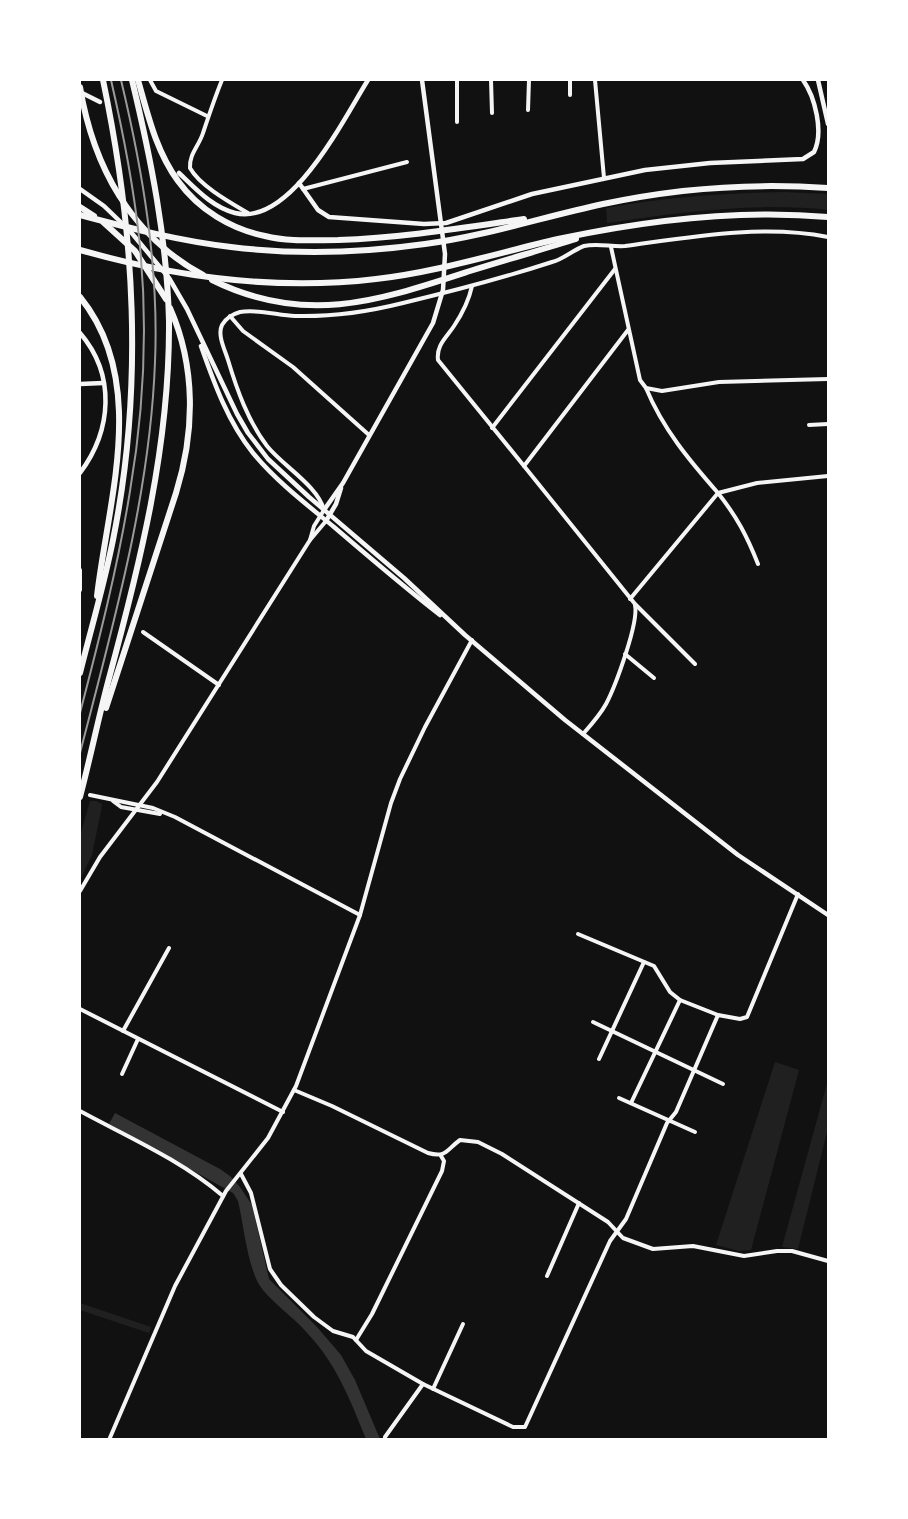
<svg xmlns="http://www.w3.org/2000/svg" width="908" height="1519" font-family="'Times New Roman',serif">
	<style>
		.green { fill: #202020 }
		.water { fill: #333 }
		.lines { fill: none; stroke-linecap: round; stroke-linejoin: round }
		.minor { stroke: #f5f5f5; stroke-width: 4 }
		.tertiary { stroke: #f5f5f5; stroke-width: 4.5 }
		.secondary { stroke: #f5f5f5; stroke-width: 4.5 }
		.motorway { stroke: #f5f5f5; stroke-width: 6 }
		.rail { stroke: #9a9a9a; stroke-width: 2 }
	</style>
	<rect width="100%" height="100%" fill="#111"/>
	<!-- green -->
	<g class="green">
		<path d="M784,192L828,194V210C754,202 681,212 607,223L606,208C665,197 724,193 784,192Z"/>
		<path d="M90,801H96L102,804L101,811L92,855L80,880V836Z"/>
		<path d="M775,1062L799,1070L751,1250L739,1251L716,1245Z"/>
		<path d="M828,1080V1128L798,1249L782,1247Z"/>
		<path d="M80,1303L151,1327L149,1333L80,1310Z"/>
	</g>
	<!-- water -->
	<path class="water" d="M115,1113L220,1169L230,1176L240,1187L252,1205L269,1279L317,1327L341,1355L355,1380L380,1439H366C351,1402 337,1365 309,1335C296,1319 270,1301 260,1286C247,1265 244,1226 238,1201L233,1193L109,1124Z"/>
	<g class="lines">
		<!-- minor -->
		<g class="minor">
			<path d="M150,80L156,91L207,116"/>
			<path d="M222,80C215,97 209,115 203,133C199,146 189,154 190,168C200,186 231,203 248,213"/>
			<path d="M457,80V122"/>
			<path d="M491,80L492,113"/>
			<path d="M595,80L604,178"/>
			<path d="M570,95V80"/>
			<path d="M528,110L529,80"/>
			<path d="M303,189L407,162"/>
			<path d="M611,247L640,380L646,388L662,391L719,382L828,379"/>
			<path d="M472,286C469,300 462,314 454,326C447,337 436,345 438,360L524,466L628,330"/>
			<path d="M230,316L243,331L293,367L369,435"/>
			<path d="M646,388C663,429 689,460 718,493L757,483L828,476"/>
			<path d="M809,425L828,424"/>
			<path d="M492,428L615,269"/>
			<path d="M524,466L635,604L695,664"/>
			<path d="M310,540L314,526L324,510C318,486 283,466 267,446C248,421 237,390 228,360C225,350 217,335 222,325C226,318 233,314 240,312C258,309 277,315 295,316C332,317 367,312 403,303C453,291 503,278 552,262C564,259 573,250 584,246C597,243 612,247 625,246C691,237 762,224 828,237"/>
			<path d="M80,570V590"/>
			<path d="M630,599L718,493C737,517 747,536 758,564"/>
			<path d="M143,632L219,685"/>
			<path d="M625,654L654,678"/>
			<path d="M583,734C591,725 600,715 606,704C615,687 639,623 635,605"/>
			<path d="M90,795L153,808L175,817L360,915"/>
			<path d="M113,801L121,807L160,814"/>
			<path d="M80,891L100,857L157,782L310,540L326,521"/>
			<path d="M578,934L654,966L670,992L680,1000L718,1015"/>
			<path d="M80,1009L283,1112"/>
			<path d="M593,1022L723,1084"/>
			<path d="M123,1031L169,948"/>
			<path d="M599,1059L644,962"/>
			<path d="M122,1074L138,1039"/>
			<path d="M294,1090L332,1106L428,1153C447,1158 446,1150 460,1140L478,1142L502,1154L608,1222L623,1238L653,1249L693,1246L744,1256L777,1251H792L828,1261"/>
			<path d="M619,1098L695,1132"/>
			<path d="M631,1103L680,1000"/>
			<path d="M80,1111C128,1137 181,1160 223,1196"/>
			<path d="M241,1174L251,1193L270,1269L281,1285L314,1317L333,1331L353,1337L366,1351L423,1384L513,1427H525L610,1241L626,1219L667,1123L676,1112L718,1015L740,1019L747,1017L798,894"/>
			<path d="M547,1276L579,1203"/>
			<path d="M356,1340L372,1314L442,1171L444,1161L441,1156"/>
			<path d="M433,1389L463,1324"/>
			<path d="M109,1440L175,1286L226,1191L268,1138L296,1086L360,915L391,803L400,779L425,727L472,640"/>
			<path d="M385,1440V1437L423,1384"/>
		</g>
		<!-- tertiary -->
		<g class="tertiary">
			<path d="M80,92L100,102"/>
			<path d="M179,173C196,189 212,207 235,213C291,227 344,118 368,80"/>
			<path d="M299,183L318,210L329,217L424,224L446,223L532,194L645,170L710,163L803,159L814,152C824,132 815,97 803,80"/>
			<path d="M80,333C116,375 112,430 80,473"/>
			<path d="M80,384L103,383"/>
			<path d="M324,510L343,483L433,323L443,290L445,254L422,80"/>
			<path d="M326,521L336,504L341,488"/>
		</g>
		<!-- secondary -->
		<g class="secondary">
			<path d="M818,80L828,124"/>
			<path d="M80,189L104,206L130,231L169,278L187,309L237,414L248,433L268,459L309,497L404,578L465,635L565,720L738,855L828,915"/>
			<path d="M201,346C214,383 228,422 253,453C276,481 306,504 334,527C369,557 404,587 440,615"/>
		</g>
		<!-- motorway -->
		<g class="motorway">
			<path d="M138,80C148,115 156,151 178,181C199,210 231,229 265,236C289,242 313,240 338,240C401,238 462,228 524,219"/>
			<path d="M80,87C93,166 131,236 203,275"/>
			<path d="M80,207L94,216"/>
			<path d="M80,215C129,228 180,241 231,247C296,255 361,253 425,244C485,236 543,217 603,204C677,188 753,183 828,188"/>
			<path d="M103,222L135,251L166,299"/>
			<path d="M80,250C175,277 276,291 376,279C438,272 497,253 558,239C647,220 738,209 828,217"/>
			<path d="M212,280C305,326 378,301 470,271C505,260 541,250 576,239"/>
			<path d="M80,297C149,382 108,500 97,596"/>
			<path d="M80,673C91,629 104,585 113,540C144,386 135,233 103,80"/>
			<path d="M106,708L176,493C195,432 196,367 170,308"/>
			<path d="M80,797C90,759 98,720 108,682C140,564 170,445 169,321C167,239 151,159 132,80"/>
		</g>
		<!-- rail -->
		<g class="rail">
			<path d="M80,713C99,640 118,566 130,491C144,409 148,320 139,237C133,183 123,132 111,80"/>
			<path d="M80,753C113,625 150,496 155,362C159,267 143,172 121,80"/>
		</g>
	</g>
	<!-- border -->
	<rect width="908" height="1519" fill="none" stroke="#ffffff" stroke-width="162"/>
</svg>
